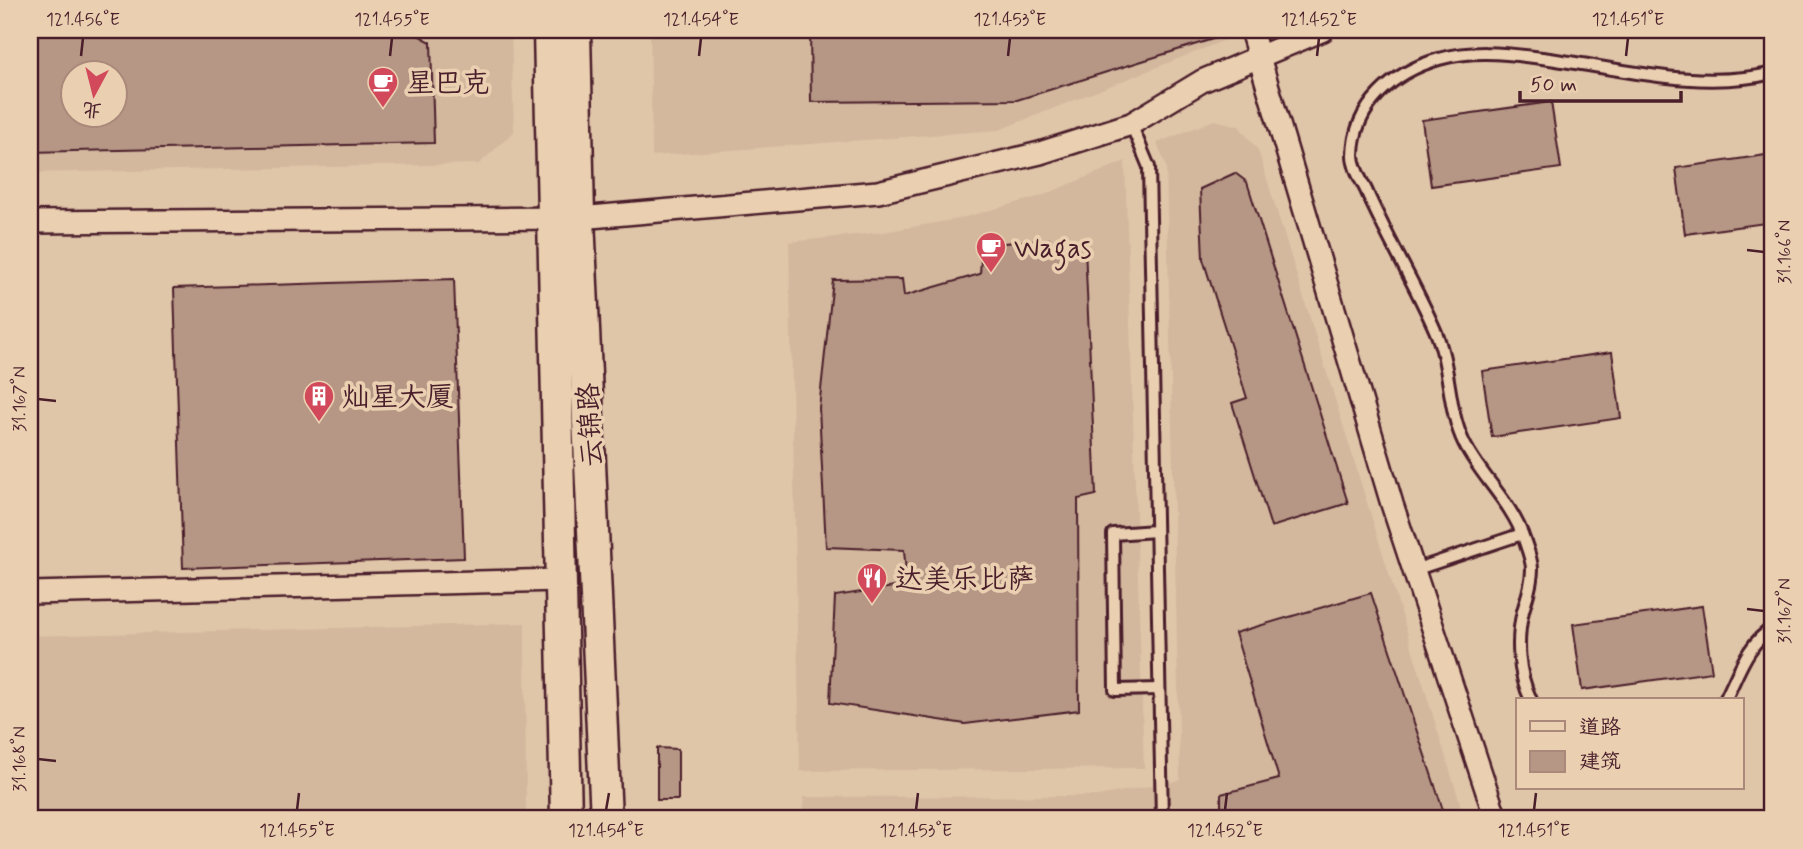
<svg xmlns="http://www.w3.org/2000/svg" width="1803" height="849" font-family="Mynerve,'LXGW WenKai TC',sans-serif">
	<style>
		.built { fill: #d3b89e; fill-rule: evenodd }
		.building { fill: #b69785; stroke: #4a1f2b; stroke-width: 2; fill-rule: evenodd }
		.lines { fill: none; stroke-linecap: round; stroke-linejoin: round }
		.service-casing { stroke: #4a1f2b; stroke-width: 16 }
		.minor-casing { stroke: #4a1f2b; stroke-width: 26 }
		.secondary-casing { stroke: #4a1f2b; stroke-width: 35 }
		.service { stroke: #ead0b1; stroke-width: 10 }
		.minor { stroke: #ead0b1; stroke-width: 21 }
		.secondary { stroke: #ead0b1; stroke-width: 30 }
		.ticks { fill: none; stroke: #4a1f2b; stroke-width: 2.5 }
		.labels { text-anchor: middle; stroke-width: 7; stroke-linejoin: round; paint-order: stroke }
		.poi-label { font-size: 28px; fill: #4a1f2b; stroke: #ead0b1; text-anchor: start }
		.street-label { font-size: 28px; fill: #4a1f2b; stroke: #ead0b1 }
		.neatline { fill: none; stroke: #4a1f2b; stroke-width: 2.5 }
		.ticks-label { font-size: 18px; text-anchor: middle; fill: #4a1f2b }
	</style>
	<rect width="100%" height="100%" fill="#e0c6a9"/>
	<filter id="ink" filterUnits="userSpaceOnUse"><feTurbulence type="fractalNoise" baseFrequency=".0143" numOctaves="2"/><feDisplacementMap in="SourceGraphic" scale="14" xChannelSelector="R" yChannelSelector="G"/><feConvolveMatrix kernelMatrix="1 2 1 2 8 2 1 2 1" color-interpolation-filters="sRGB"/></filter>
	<g filter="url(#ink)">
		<!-- built -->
		<g class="built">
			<path d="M30,30H511L514,132L479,164L30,173ZM74,74H116V116H74Z"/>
			<path d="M650,30H1236L1238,35L999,130L652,156Z"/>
			<path d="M1214,120L1239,126L1258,150L1465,819H805L803,797L1098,796L1180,780L1166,166L1157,143Z"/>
			<path d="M1125,161L1144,768L800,771L789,242L883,232L958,219L1041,196Z"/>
			<path d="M525,623L526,819H30V636Z"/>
		</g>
		<!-- building -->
		<g class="building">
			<path d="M30,30H409L431,42L434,143L30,152ZM74,74H116V116H74Z"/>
			<path d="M810,30H1228L1229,34L1017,100L811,102Z"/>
			<path d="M1551,102L1561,168L1431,186L1422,120Z"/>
			<path d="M1773,154V222L1685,234L1676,168Z"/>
			<path d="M1235,173L1247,182L1348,503L1271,527L1232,403L1247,398L1203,259L1200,189Z"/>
			<path d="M1050,239L1052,250L1085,247L1096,495L1078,499L1079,710L965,724L830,703L835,596L907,585L904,550L826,547L819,408L833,280L902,279L904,296L980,274L982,245Z"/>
			<path d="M454,279L464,558L183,568L174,288Z"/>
			<path d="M1612,352L1621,418L1492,437L1482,371Z"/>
			<path d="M1371,593L1446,819H1221V794L1279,779L1235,633Z"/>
			<path d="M1702,606L1712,672L1582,690L1573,624Z"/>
			<path d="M657,748L678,749V800H657Z"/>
		</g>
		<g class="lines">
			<!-- service casing -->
			<g class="service-casing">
				<g id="service">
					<path d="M1131,124L1149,167L1162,819"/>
					<path d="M1156,531L1113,534L1115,690L1159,689"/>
					<path d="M1414,570L1522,534"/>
					<path d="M1531,700C1518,673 1516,640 1523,611C1527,597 1532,584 1532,569C1532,560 1527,548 1524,539C1512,503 1481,477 1464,443C1447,408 1451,366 1435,330C1414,282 1387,238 1366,190C1361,180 1353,167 1353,155C1354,105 1394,72 1439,59C1471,50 1502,53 1534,57C1613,66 1695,92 1773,73"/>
					<path d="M1725,700C1738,675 1747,643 1773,628"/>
				</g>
			</g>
			<!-- minor casing -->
			<g class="minor-casing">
				<g id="minor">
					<path d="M1251,30L1392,504L1496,819"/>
					<path d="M30,222L579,218L878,192L1040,153L1131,124L1202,81L1323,30"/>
					<path d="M30,593L561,580"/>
				</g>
			</g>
			<!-- secondary casing -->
			<g class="secondary-casing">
				<g id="secondary">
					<path d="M549,30L566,819"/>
					<path d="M575,30L579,218L606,819"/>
				</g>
			</g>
			<!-- service -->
			<use href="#service" class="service"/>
			<!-- minor -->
			<use href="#minor" class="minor"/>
			<!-- secondary -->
			<use href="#secondary" class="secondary"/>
		</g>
	</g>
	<!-- ticks -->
	<path class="ticks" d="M81,56L83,38M390,56L392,38M699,56L701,38M1008,56L1010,38M1317,56L1319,38M1626,56L1628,38M1747,250L1764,252M38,399L56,401M1747,609L1764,611M38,759L56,761M297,810L299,793M606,810L609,793M916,810L918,793M1225,810L1227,793M1534,810L1536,793"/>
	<!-- icons -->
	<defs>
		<g id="cafe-pin" transform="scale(1.575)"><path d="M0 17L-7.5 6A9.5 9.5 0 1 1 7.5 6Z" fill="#d1495b" stroke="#ead0b1"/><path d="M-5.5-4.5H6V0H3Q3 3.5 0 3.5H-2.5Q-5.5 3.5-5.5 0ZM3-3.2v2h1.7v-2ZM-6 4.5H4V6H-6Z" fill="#fff"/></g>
		<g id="building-pin" transform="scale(1.575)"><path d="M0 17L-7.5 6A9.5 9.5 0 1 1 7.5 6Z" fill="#d1495b" stroke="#ead0b1"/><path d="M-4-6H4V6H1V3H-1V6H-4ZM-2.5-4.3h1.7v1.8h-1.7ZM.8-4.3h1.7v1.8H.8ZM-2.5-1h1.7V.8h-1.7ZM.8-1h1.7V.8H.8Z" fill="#fff"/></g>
		<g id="restaurant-pin" transform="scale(1.575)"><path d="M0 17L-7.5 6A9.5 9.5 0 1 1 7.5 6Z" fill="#d1495b" stroke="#ead0b1"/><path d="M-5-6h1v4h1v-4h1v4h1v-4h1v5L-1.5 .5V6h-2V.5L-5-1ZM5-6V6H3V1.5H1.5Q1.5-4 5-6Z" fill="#fff"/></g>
	</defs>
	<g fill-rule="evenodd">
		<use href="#cafe-pin" x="383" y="82"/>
		<use href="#cafe-pin" x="991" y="247"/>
		<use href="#building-pin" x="319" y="396"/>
		<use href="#restaurant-pin" x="872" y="578"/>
	</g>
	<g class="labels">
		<!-- poi labels -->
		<g class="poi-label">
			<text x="406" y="92">星巴克</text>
			<text x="1014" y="257">Wagas</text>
			<text x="342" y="406">灿星大厦</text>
			<text x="895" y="588">达美乐比萨</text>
		</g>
		<!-- street labels -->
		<g class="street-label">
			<text transform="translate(589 425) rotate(-93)" y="10">云锦路</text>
		</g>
	</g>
	<!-- margin -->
	<rect width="1803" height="849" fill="none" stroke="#ead0b1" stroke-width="77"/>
	<!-- legend -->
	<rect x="1516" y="698" width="228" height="91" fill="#ead0b1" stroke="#aa897b" stroke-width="2"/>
	<rect x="1530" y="721" width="35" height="10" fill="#ead0b1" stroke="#aa897b" stroke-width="2"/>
	<text x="1579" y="734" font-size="21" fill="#4a1f2b">道路</text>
	<rect x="1530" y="751" width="35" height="21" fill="#b69785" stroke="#aa897b" stroke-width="2"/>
	<text x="1579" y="768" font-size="21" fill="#4a1f2b">建筑</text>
	<!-- north arrow -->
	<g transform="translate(94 94) rotate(187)"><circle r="33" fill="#ead0b1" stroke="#aa897b" stroke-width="2"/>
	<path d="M0-5L12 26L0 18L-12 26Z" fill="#d1495b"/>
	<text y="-10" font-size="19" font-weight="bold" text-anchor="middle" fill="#4a1f2b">北</text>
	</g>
	<!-- scale -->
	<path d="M1520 91v10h161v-10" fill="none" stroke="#4a1f2b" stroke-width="3.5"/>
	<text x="1530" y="91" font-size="21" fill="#4a1f2b" stroke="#ead0b1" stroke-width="5" paint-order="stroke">50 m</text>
	<rect x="38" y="38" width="1726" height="772" class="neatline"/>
	<g class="ticks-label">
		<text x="83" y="25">121.456°E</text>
		<text x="392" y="25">121.455°E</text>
		<text x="701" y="25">121.454°E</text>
		<text x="1010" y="25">121.453°E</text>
		<text x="1319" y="25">121.452°E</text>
		<text x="1628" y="25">121.451°E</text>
		<text transform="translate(1784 252) rotate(-90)" y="6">31.166°N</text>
		<text transform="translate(19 399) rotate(-90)" y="6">31.167°N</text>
		<text transform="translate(1784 611) rotate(-90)" y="6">31.167°N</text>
		<text transform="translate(19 759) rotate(-90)" y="6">31.168°N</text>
		<text x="297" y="836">121.455°E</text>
		<text x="606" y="836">121.454°E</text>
		<text x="916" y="836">121.453°E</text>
		<text x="1225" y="836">121.452°E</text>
		<text x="1534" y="836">121.451°E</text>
	</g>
</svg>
